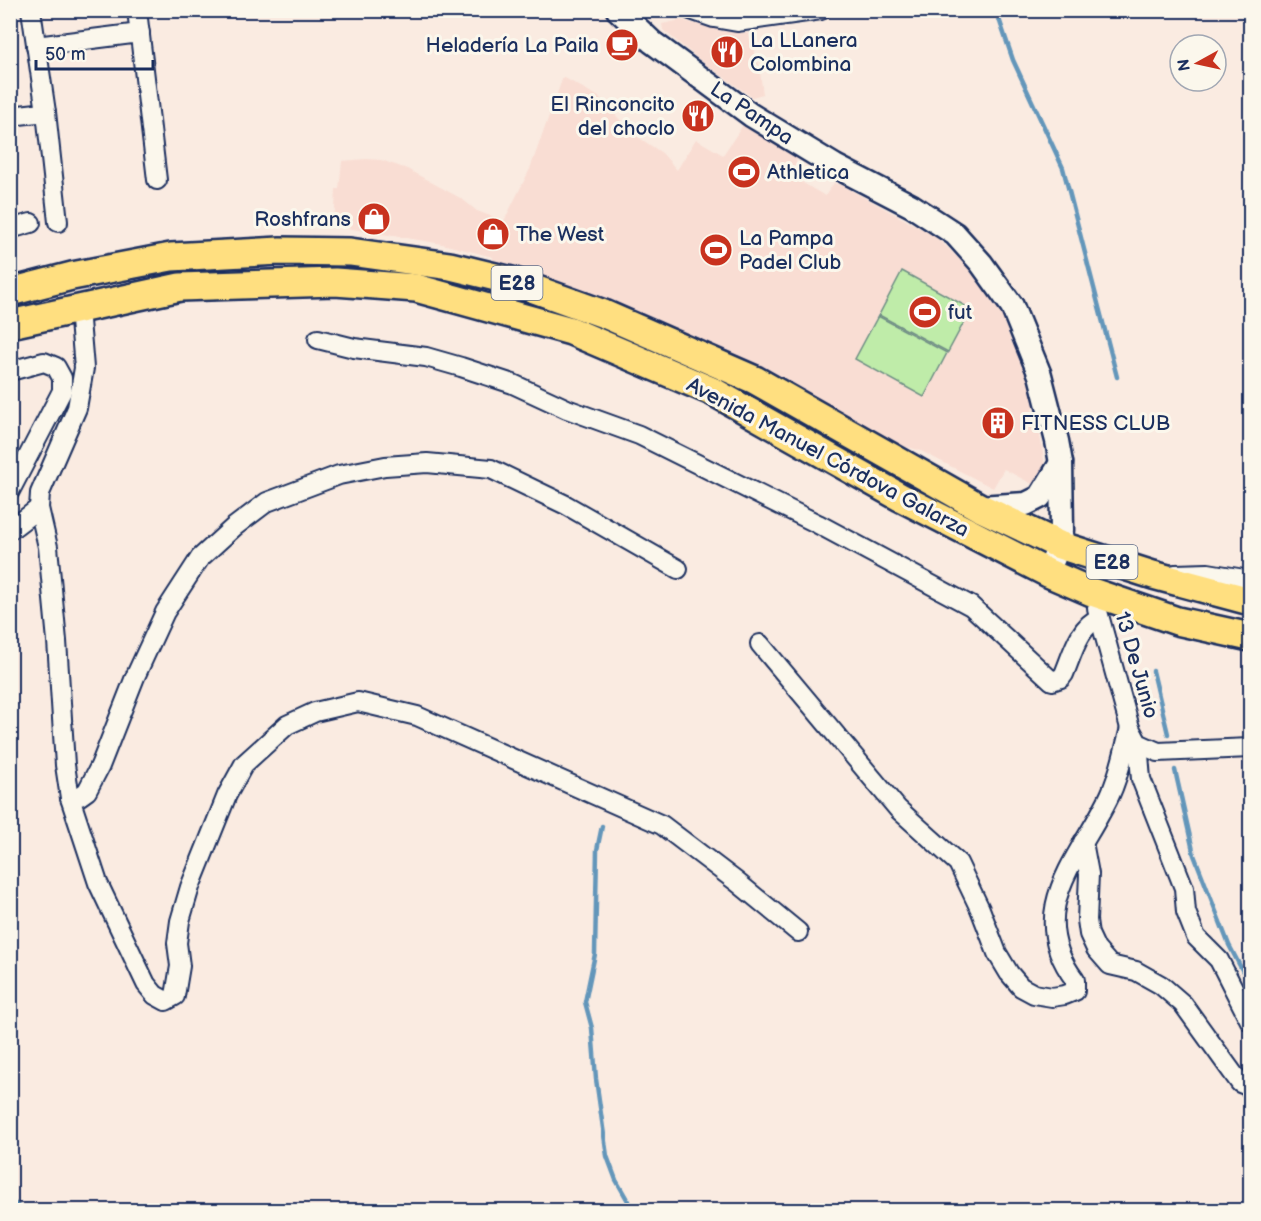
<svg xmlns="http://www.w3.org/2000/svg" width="1261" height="1221" font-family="'Balsamiq Sans',sans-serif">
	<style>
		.built { fill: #f9ddd3 }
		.green { fill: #bfeca9; stroke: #6d8e84; stroke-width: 1.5 }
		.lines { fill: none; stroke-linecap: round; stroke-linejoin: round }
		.stream { stroke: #6496ba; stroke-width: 4.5 }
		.minor-casing { stroke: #1b2f5e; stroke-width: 22 }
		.tertiary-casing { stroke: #1b2f5e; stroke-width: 27 }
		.primary-casing { stroke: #1b2f5e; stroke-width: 32 }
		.minor { stroke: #fbf7ec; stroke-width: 18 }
		.tertiary { stroke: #fbf7ec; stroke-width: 22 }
		.primary { stroke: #ffdf80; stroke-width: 27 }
		.labels { text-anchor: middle; stroke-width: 6; stroke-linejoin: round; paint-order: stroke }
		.shield { fill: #fbf7ec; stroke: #5e6b89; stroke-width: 1.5 }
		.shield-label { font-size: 20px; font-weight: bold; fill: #1b2f5e }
		.poi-label { font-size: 21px; fill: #1b2f5e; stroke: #fbf7ec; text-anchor: start }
		.street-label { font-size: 21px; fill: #1b2f5e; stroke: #fbf7ec }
	</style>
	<rect width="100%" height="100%" fill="#faebe1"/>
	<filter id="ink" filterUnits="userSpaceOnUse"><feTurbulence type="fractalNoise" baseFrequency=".0167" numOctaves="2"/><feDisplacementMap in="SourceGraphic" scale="12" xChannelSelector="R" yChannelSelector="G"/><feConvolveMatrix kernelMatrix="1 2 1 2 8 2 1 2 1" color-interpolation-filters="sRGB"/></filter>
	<g filter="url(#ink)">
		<!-- built -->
		<g class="built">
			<path d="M681,20L723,31L748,33L759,65L763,94L752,97L701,61L663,30L662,24Z"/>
			<path d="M563,77L599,97L632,133L662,153L677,170L696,139L723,155L743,125L797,158L793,177L825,196L834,183L843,186L933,235L950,250L969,269L1003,317L1011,341L1025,366L1035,403L1032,410L1036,412L1045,466L1036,486L1004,469L993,488L919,450L885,442L714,350L639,313L563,283L493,264V257L442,244L334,226L336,189H339L342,161L366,159L381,160L407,169L462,199L477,211L504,221L530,169Z"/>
		</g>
		<!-- green -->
		<g class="green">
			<path d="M902,271L971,309L948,352L879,315Z"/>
			<path d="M878,316L947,353L924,397L855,359Z"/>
		</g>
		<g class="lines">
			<!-- stream -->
			<g class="stream">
				<path d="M996,10L1013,60L1063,168L1117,377"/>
				<path d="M1153,671L1168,734"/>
				<path d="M1175,770L1194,855L1229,945L1250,985"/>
				<path d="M602,826L597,850L595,954L585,1002L592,1028L596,1079L607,1156L616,1180L628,1201L631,1210"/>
				<path d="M10,1199L22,1210"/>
			</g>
			<!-- minor casing -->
			<g class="minor-casing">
				<g id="minor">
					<path d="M31,10L46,112L58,222"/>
					<path d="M137,10L157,180"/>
					<path d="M691,10L714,18L737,22L821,10"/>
					<path d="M36,46L140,33"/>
					<path d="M10,116L46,112"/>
					<path d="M10,229L31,223"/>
					<path d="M79,309L84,368L77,408L40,493L39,508L48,547L57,641L65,765L70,798L98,883L146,984L155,995L166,1001L175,996L180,966L177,943L180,921L190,887L227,795L244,764L287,725L315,712L358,702L417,716L662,825L737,882L798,932"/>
					<path d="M318,339L354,348L426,357L461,367L513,384L567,409L639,435L818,524L971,606L1052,681L1061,678L1064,674C1072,655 1079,626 1099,618"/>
					<path d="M10,371L44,362L56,367L62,378V391L10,491"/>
					<path d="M10,530L39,508"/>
					<path d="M1175,574L1208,573L1250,580"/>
					<path d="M1097,608L1130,728L1138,743L1158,752L1250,748"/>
					<path d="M760,644L898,809L958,863L980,909L997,953L1009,973L1021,987L1034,994L1052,997L1065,995L1075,991V980C1022,910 1081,857 1110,795C1120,774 1124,750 1130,728"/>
					<path d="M1138,743L1141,779L1184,888L1186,912L1196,937L1219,960L1250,1021"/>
					<path d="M70,798L80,796L87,791L100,766L135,677L165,612L200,558L234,527L267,502L339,475L385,466L427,463L491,469L566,505L678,569"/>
					<path d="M1083,842L1089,874L1087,920L1089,934L1096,949L1110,965L1136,971L1161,985L1183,1004L1240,1083L1250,1087"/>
				</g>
			</g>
			<!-- tertiary casing -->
			<g class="tertiary-casing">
				<g id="tertiary">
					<path d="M618,10L652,42L751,115L835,166L912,206L955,234L981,263L1012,306L1040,375L1057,441L1061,463L1062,530L1059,545L1048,573"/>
					<path d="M979,507L1026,504L1040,497L1061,463"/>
				</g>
			</g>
			<!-- primary casing -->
			<g class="primary-casing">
				<g id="primary">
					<path d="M10,292L72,276L171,257L280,251L350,252L450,266L512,281L604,314L755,380L979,507L1059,545L1153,575L1250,601"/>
					<path d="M10,324L180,287L335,282L416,288L571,331L714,392L900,497L1048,573L1092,592L1177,621L1250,637"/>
				</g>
			</g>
			<!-- minor -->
			<use href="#minor" class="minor"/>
			<!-- tertiary -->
			<use href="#tertiary" class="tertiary"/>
			<!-- primary -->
			<use href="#primary" class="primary"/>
		</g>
	</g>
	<!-- icons -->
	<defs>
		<g id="cafe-disc" transform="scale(1.725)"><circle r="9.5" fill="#c8321e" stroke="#fbf7ec"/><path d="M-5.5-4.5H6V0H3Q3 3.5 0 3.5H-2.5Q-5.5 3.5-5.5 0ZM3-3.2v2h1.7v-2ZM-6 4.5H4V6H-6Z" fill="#fff"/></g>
		<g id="restaurant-disc" transform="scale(1.725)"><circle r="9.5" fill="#c8321e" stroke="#fbf7ec"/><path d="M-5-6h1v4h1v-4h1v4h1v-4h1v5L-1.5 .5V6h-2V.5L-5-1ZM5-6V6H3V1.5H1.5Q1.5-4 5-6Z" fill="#fff"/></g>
		<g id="stadium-disc" transform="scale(1.725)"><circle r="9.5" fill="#c8321e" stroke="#fbf7ec"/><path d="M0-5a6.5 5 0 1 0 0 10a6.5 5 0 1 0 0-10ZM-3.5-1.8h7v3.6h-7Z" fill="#fff"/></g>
		<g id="shop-disc" transform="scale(1.725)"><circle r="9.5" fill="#c8321e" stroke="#fbf7ec"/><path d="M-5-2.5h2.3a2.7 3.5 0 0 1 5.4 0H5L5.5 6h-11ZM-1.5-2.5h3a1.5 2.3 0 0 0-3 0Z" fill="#fff"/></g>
		<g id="building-disc" transform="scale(1.725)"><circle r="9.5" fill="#c8321e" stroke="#fbf7ec"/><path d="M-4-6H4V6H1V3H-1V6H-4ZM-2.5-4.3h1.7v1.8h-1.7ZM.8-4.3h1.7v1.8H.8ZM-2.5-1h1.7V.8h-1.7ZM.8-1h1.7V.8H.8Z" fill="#fff"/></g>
	</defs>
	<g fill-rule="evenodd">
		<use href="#cafe-disc" x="622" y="45"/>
		<use href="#restaurant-disc" x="727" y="52"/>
		<use href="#restaurant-disc" x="698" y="116"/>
		<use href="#stadium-disc" x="744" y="172"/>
		<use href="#shop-disc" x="374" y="219"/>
		<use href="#shop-disc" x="493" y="234"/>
		<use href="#stadium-disc" x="716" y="250"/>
		<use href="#stadium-disc" x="925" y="312"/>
		<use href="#building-disc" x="998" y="423"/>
	</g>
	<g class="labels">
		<!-- shield labels -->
		<g class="shield">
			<rect x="491.5" y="266" width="51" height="34" rx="4.5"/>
			<rect x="1086.5" y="545" width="51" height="34" rx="4.5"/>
		</g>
		<g class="shield-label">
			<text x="517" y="290">E28</text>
			<text x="1112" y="569">E28</text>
		</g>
		<!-- poi labels -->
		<g class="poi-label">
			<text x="750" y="47">La LLanera<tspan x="750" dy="24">Colombina</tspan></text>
			<text x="599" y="52" text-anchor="end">Heladería La Paila</text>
			<text x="675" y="111" text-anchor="end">El Rinconcito<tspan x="675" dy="24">del choclo</tspan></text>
			<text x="767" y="179">Athletica</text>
			<text x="351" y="226" text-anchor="end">Roshfrans</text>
			<text x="516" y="241">The West</text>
			<text x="739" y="245">La Pampa<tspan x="739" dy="24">Padel Club</tspan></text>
			<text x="948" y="319">fut</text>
			<text x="1021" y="430">FITNESS CLUB</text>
		</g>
		<!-- street labels -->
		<g class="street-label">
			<text transform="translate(752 113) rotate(34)" y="7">La Pampa</text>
			<text transform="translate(828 457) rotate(28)" y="7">Avenida Manuel Córdova Galarza</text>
			<text transform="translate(1137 665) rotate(74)" y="7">13 De Junio</text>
		</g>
	</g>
	<!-- margin -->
	<rect width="1261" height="1221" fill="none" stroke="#fbf7ec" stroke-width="36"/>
	<rect x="18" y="18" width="1225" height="1185" fill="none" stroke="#1b2f5e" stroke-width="2" filter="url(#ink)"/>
	<!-- north arrow -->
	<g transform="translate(1198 63) rotate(262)"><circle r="28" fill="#fbf7ec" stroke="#a1a7b3" stroke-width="1.5"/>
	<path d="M0-4.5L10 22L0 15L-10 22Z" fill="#c8321e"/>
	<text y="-9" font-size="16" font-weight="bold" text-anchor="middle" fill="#1b2f5e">N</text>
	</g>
	<!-- scale -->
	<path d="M36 60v9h117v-9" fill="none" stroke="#1b2f5e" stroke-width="3"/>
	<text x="45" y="60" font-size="18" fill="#1b2f5e" stroke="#fbf7ec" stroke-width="4.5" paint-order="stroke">50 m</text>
</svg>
